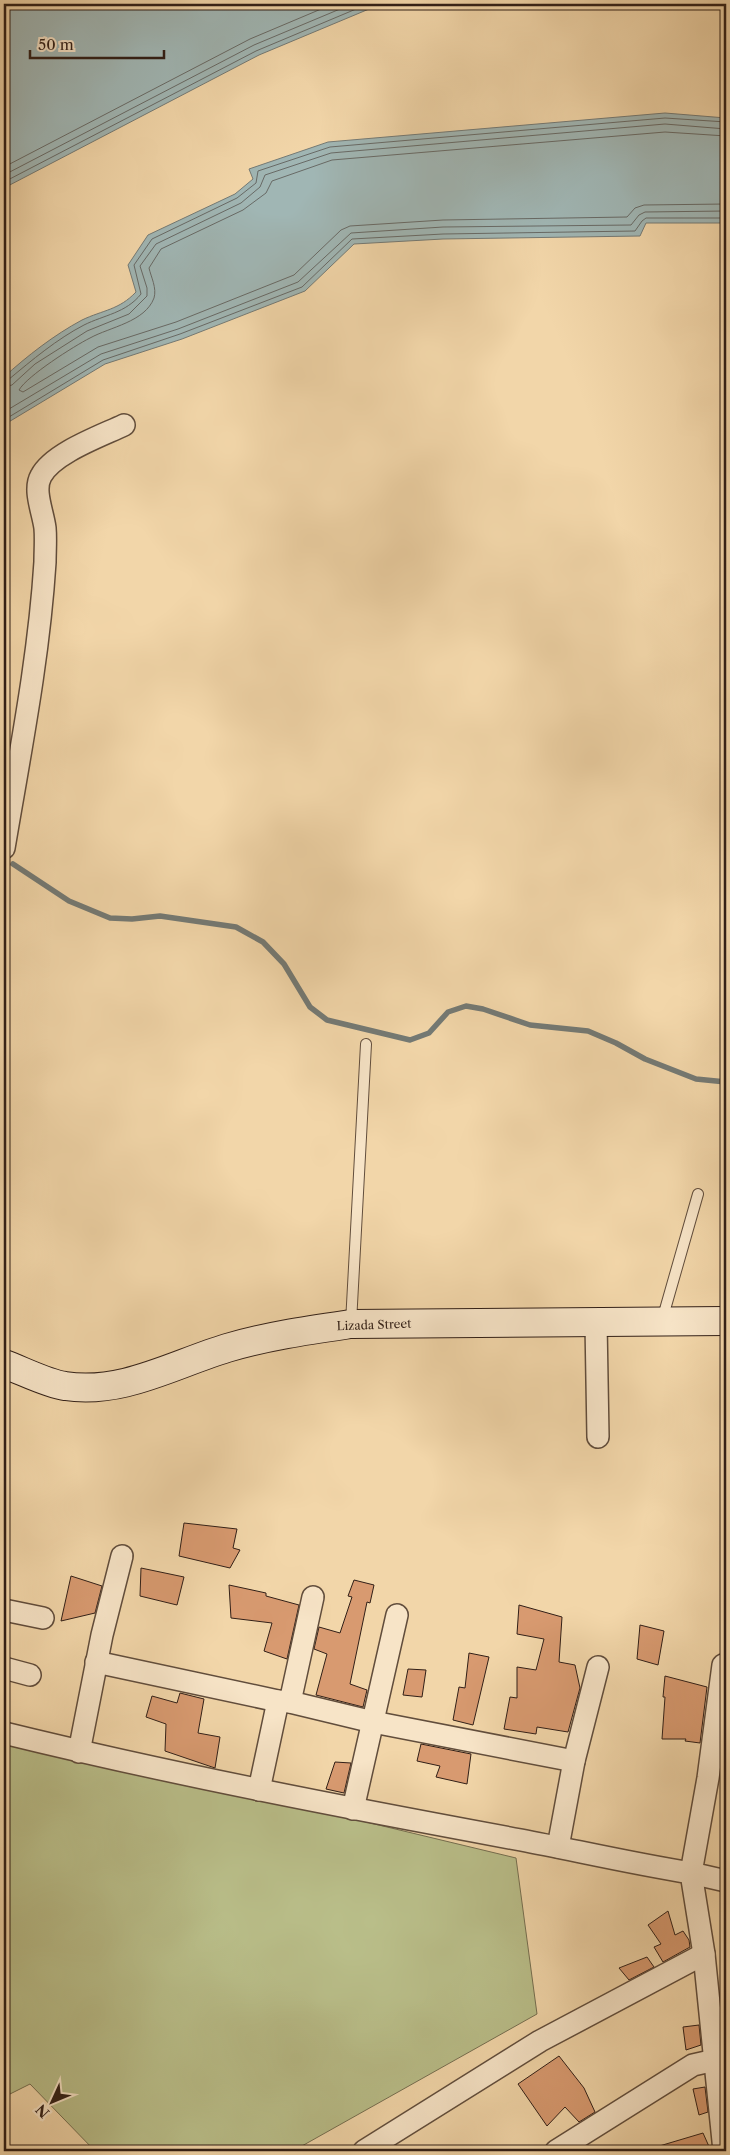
<svg xmlns="http://www.w3.org/2000/svg" width="730" height="2155" font-family="'Libre Caslon Text',serif">
	<style>
		.green { fill: #b9be89; stroke: #756e50 }
		.water { fill: #a0b6b4; stroke: #747a75 }
		.lines { fill: none; stroke-linecap: round; stroke-linejoin: round }
		.shore { stroke: #686a66; stroke-width: 1 }
		.stream { stroke: #747a75; stroke-width: 5.5 }
		.building { fill: #d89a70; stroke: #311f17 }
		.lane-casing { stroke: #614d3c; stroke-width: 12 }
		.street-casing { stroke: #614d3c; stroke-width: 24 }
		.secondary-casing { stroke: #311f17; stroke-width: 30 }
		.lane { stroke: #f7e4c7; stroke-width: 10 }
		.street { stroke: #f7e4c7; stroke-width: 21 }
		.secondary { stroke: #f7e4c7; stroke-width: 28 }
		.labels { text-anchor: middle; stroke-width: 4; stroke-linejoin: round; paint-order: stroke }
		.street-label { font-size: 12px; fill: #311f17; stroke: #f7e4c7 }
	</style>
	<rect width="100%" height="100%" fill="#f2d6a9"/>
	<filter id="stains"><feTurbulence type="fractalNoise" baseFrequency=".004" numOctaves="4"/><feColorMatrix values="0 0 0 0 .2 0 0 0 0 .09 0 0 0 0 .02 0 0 0 .5 -.17"/></filter>
	<radialGradient id="worn" r=".72"><stop offset=".6" stop-color="#630" stop-opacity="0"/><stop offset="1" stop-color="#630" stop-opacity=".3"/></radialGradient>
	<!-- green -->
	<path class="green" d="M4,1735L516,1858L537,2014L293,2151H95L30,2084L4,2097Z"/>
	<!-- water -->
	<g class="water">
		<path d="M4,4H381L259,55L4,188Z"/>
		<path d="M665,113L726,118V223H646L640,236L443,239L354,244L305,291L182,339L105,364L7,423L4,427V377C27,356 54,335 82,320C103,310 119,310 136,292L128,265L148,235L235,194L253,179L249,169L328,142Z"/>
	</g>
	<g class="lines">
		<!-- shore -->
		<g class="shore">
			<path d="M726,136L665,132L332,160L272,181L266,193L243,210L161,249L149,268C151,277 157,288 154,298C145,322 110,327 90,338C74,346 27,376 19,390L23,392L98,347L176,322L294,275L341,230L350,226L443,220L627,217L635,208L644,205L726,204"/>
			<path d="M4,167L250,39L333,4"/>
			<path d="M4,175L254,45L352,4"/>
			<path d="M4,182L256,51L368,4"/>
			<path d="M4,381L8,380C32,360 57,339 84,325C104,315 126,313 141,294L134,265L152,239L237,198L256,183L258,171L330,147L665,118L726,122"/>
			<path d="M4,387L12,385L35,364L87,331L129,314L147,296V288L140,266L156,244L241,203L260,187L265,175L331,153L665,124L726,129"/>
			<path d="M4,412L101,354L178,329L298,282L351,233L443,227L631,225L639,215L645,212L726,211"/>
			<path d="M4,420L103,360L180,334L302,287L352,239L443,234L635,231L642,221L646,218H726"/>
		</g>
		<!-- stream -->
		<path class="stream" d="M13,864L69,901L110,918L132,919L160,916L236,927L263,942L284,964L310,1007L327,1020L410,1040L429,1033L448,1012L466,1006L483,1009L530,1025L588,1031L616,1043L645,1059L696,1079L726,1082"/>
	</g>
	<!-- building -->
	<g class="building">
		<path d="M184,1523L237,1529L233,1548L240,1550L230,1568L179,1556Z"/>
		<path d="M141,1568L184,1577L177,1605L140,1596Z"/>
		<path d="M71,1576L102,1586L95,1613L61,1621Z"/>
		<path d="M354,1580L374,1585L370,1603L367,1602L350,1684L367,1690L363,1707L316,1695L327,1654L314,1649L319,1627L340,1633L352,1597L348,1596Z"/>
		<path d="M229,1585L266,1593V1596L299,1605L287,1659L264,1651L272,1623L231,1618Z"/>
		<path d="M519,1605L562,1617L559,1662L575,1665L580,1688L568,1732L537,1727L536,1734L504,1729L510,1697L517,1698V1667L536,1670L544,1639L517,1634Z"/>
		<path d="M640,1625L664,1631L658,1665L637,1659Z"/>
		<path d="M469,1653L489,1657L473,1725L453,1720L459,1687L465,1688Z"/>
		<path d="M408,1669L426,1670L422,1697L403,1695Z"/>
		<path d="M665,1676L707,1687L700,1743L685,1741L686,1739H662L665,1697H663Z"/>
		<path d="M180,1693L204,1699L198,1733L220,1737L215,1768L165,1751L166,1724L146,1717L152,1696L177,1703Z"/>
		<path d="M421,1744L471,1754L467,1784L436,1777L440,1766L417,1761Z"/>
		<path d="M335,1762L351,1763L344,1793L326,1789Z"/>
		<path d="M668,1911L675,1935L683,1931L689,1940L690,1947L663,1962L654,1947L661,1944L648,1925Z"/>
		<path d="M647,1957L654,1967L629,1980L619,1968Z"/>
		<path d="M699,2025L701,2045L686,2050L683,2027Z"/>
		<path d="M559,2056L584,2088L595,2112L579,2122L565,2107L547,2126L518,2084Z"/>
		<path d="M705,2087L708,2112L699,2115L693,2089Z"/>
		<path d="M703,2133L711,2151H656V2147Z"/>
	</g>
	<g class="lines">
		<!-- lane casing -->
		<g class="lane-casing">
			<g id="lane">
				<path d="M662,1320L698,1194"/>
				<path d="M351,1323L366,1044"/>
			</g>
		</g>
		<!-- street casing -->
		<g class="street-casing">
			<g id="street">
				<path d="M4,848C20,753 39,658 45,562C45,551 46,539 45,528C43,512 33,490 41,476C53,453 101,436 124,425"/>
				<path d="M596,1323L598,1437"/>
				<path d="M4,1610L43,1618"/>
				<path d="M96,1662L278,1701L290,1702L373,1722L574,1761"/>
				<path d="M723,1665L708,1778L691,1873L726,1881"/>
				<path d="M4,1668L30,1675"/>
				<path d="M290,1702L313,1597"/>
				<path d="M4,1733C175,1775 348,1808 521,1840C578,1851 634,1864 691,1873L704,1954L724,2151"/>
				<path d="M79,1752L102,1635L122,1556"/>
				<path d="M259,1790L278,1701"/>
				<path d="M353,1809L397,1615"/>
				<path d="M558,1847L574,1761L598,1667"/>
				<path d="M364,2151L540,2041L704,1954"/>
				<path d="M556,2151L693,2065L715,2060"/>
			</g>
		</g>
		<!-- secondary casing -->
		<g class="secondary-casing">
			<path id="secondary" d="M4,1364C21,1370 48,1384 65,1386C122,1395 174,1364 227,1348C267,1336 310,1330 351,1324L726,1321"/>
		</g>
		<!-- lane -->
		<use href="#lane" class="lane"/>
		<!-- street -->
		<use href="#street" class="street"/>
		<!-- secondary -->
		<use href="#secondary" class="secondary"/>
	</g>
	<g class="labels">
		<!-- street labels -->
		<g class="street-label">
			<text transform="translate(374 1325) rotate(-2)" y="4">Lizada Street</text>
		</g>
	</g>
	<!-- margin -->
	<rect width="730" height="2155" fill="none" stroke="#f2d6a9" stroke-width="20"/>
	<rect x="5" y="5" width="720" height="2145" fill="none" stroke="#311f17" stroke-width="2.5"/>
	<rect x="10" y="10" width="710" height="2135" fill="none" stroke="#311f17"/>
	<!-- north arrow -->
	<g transform="translate(52 2102) rotate(226)" stroke="#f7e4c7" stroke-width="4" paint-order="stroke">
	<path d="M0-4L9 19L0 12L-9 19Z" fill="#311f17"/>
	<text y="-8" font-size="14" font-weight="bold" text-anchor="middle" fill="#311f17">N</text>
	</g>
	<!-- scale -->
	<path d="M30 50v8h134v-8" fill="none" stroke="#311f17" stroke-width="2.5"/>
	<text x="38" y="50" font-size="15" fill="#311f17" stroke="#f7e4c7" stroke-width="4" paint-order="stroke">50 m</text>
	<rect width="100%" height="100%" filter="url(#stains)"/>
	<rect width="100%" height="100%" fill="url(#worn)"/>
</svg>
